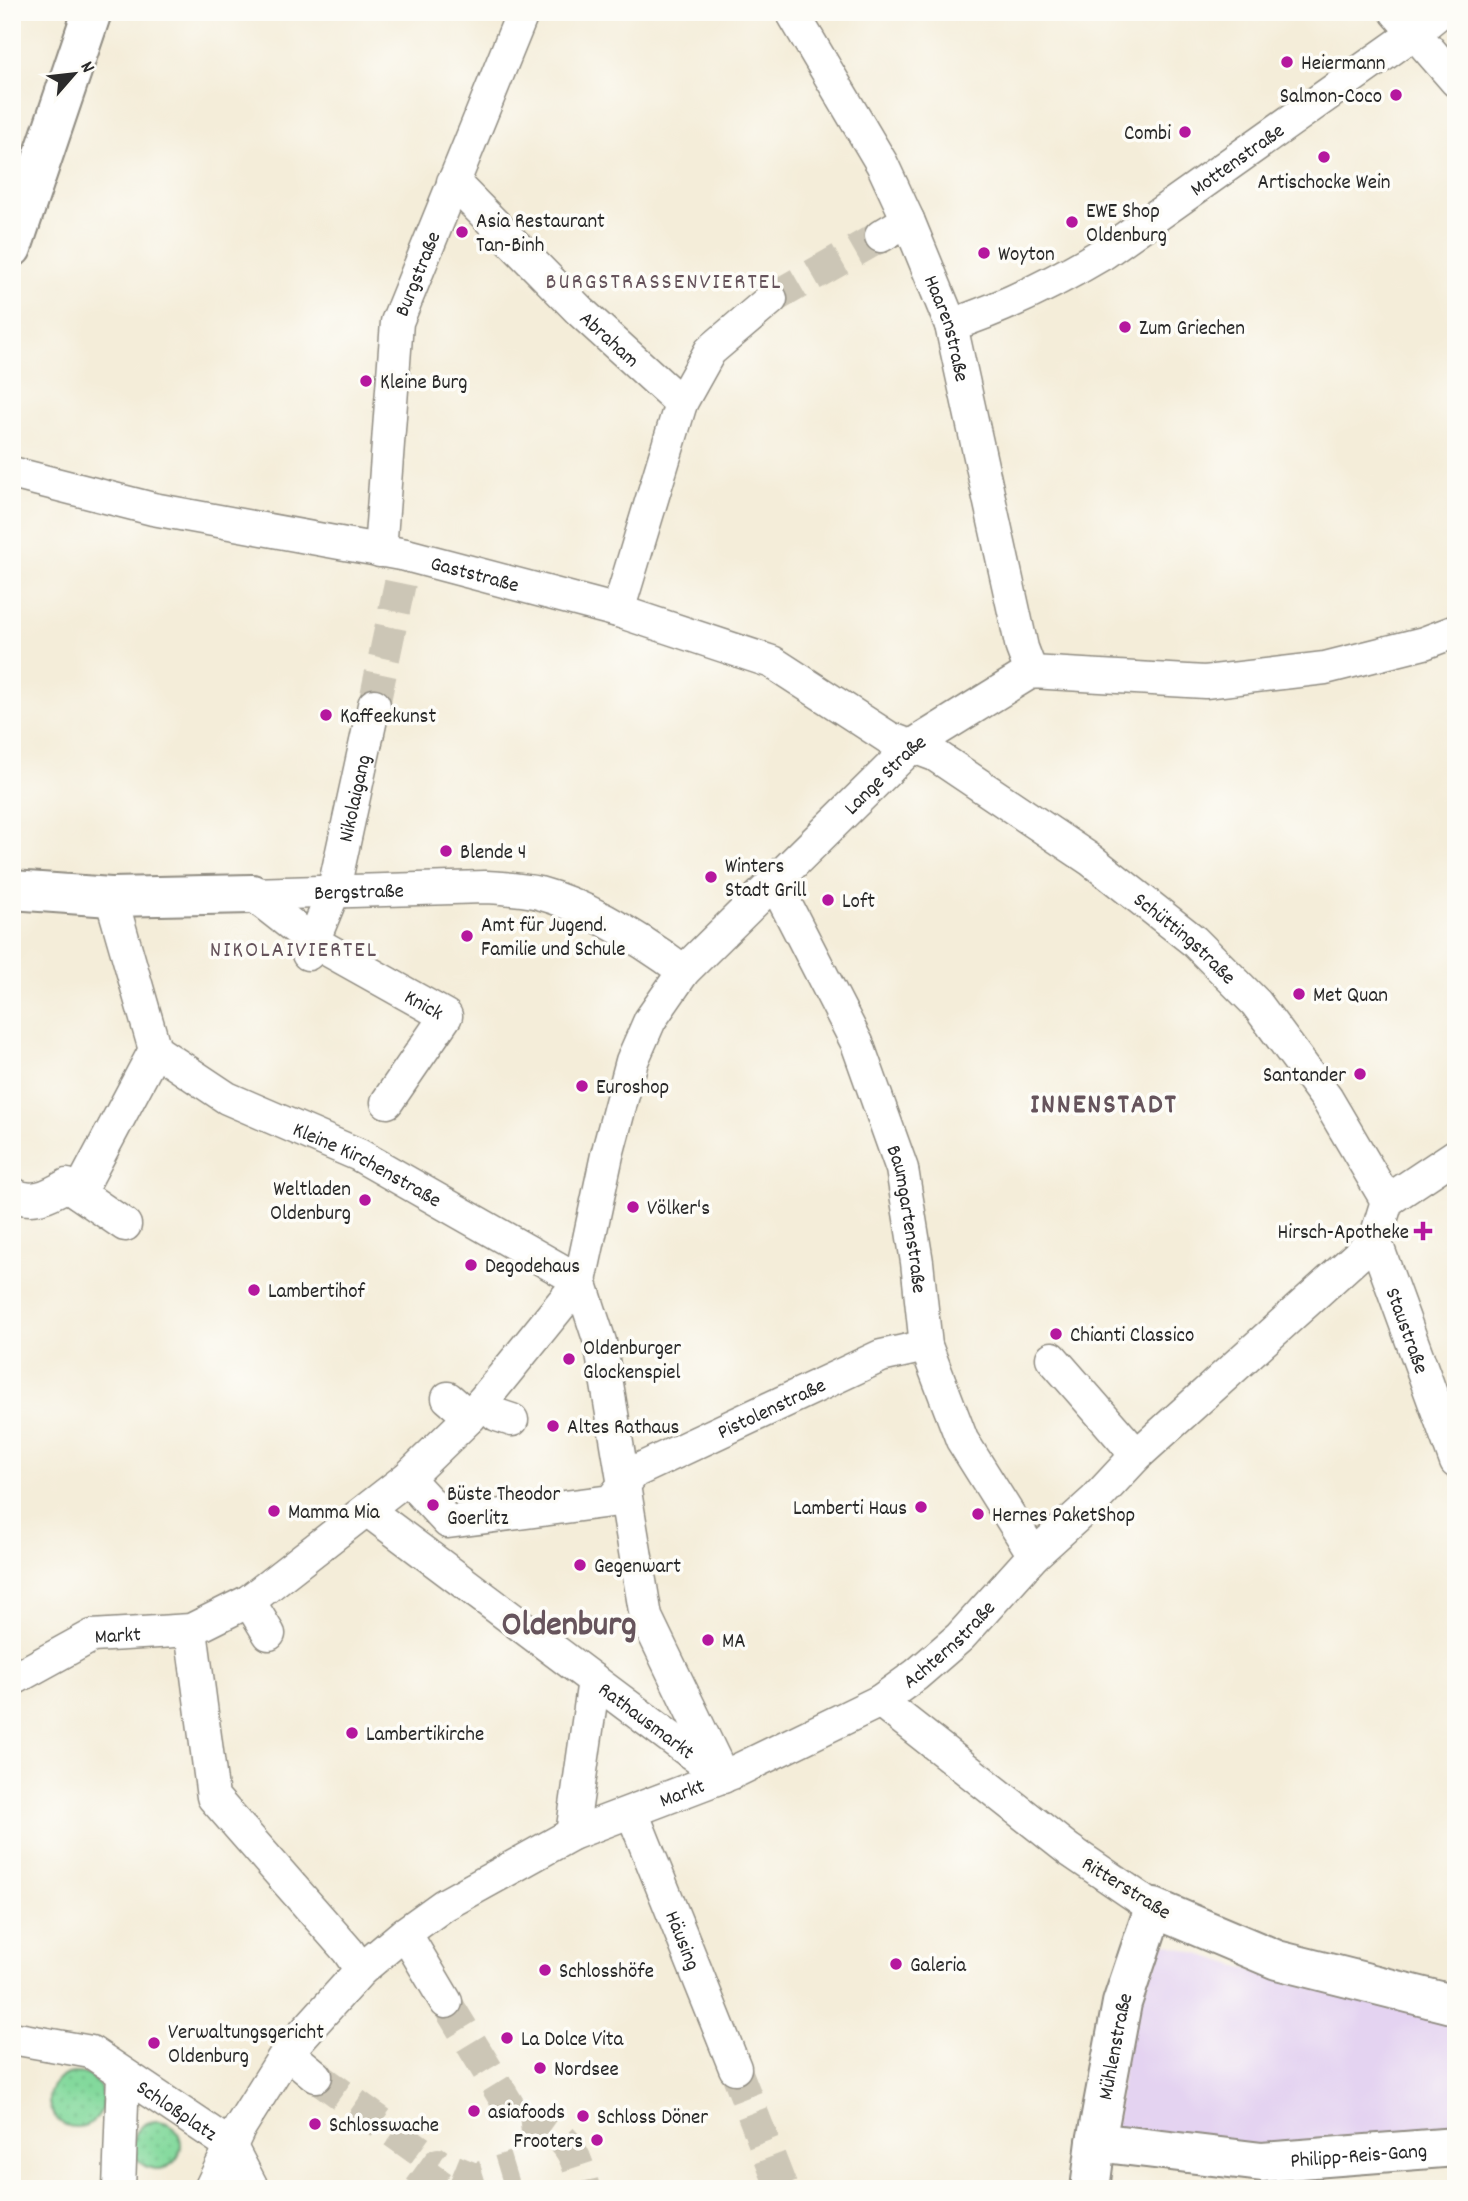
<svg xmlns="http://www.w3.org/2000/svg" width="1468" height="2201" font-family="Dekko,sans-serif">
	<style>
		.built { fill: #e4d3f1 }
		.grass { fill: url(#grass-dots); stroke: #578264; stroke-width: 2 }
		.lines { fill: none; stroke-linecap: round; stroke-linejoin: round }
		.pedestrian-tunnel { stroke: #ccc6b6; stroke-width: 32; stroke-dasharray: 32 16; stroke-linecap: butt }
		.pedestrian-casing { stroke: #908c82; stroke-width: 35 }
		.minor-casing { stroke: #908c82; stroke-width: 42 }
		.tertiary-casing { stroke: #908c82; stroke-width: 42 }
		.pedestrian { stroke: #fff; stroke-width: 32 }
		.minor { stroke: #fff; stroke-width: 38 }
		.tertiary { stroke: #fff; stroke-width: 38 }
		.poi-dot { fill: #b5179e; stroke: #fdfcf7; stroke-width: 2.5 }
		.labels { text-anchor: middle; stroke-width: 7; stroke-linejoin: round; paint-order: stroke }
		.poi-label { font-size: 21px; fill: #2b2b2b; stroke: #fdfcf7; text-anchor: start }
		.street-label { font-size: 21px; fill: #2b2b2b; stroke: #fdfcf7 }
		.neighbourhood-label { font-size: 23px; letter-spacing: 2px; fill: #66545c; stroke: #fdfcf7 }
		.district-label { font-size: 28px; font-weight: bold; letter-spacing: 2px; fill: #66545c; stroke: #fdfcf7 }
		.town-label { font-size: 35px; font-weight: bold; fill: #66545c; stroke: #fdfcf7 }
	</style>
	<defs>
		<pattern id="grass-dots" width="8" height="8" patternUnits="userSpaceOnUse" patternTransform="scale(1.75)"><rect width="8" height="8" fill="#83d99c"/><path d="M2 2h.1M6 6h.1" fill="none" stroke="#71ba87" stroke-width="1.8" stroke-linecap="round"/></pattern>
	</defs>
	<rect width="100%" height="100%" fill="#fdfcf7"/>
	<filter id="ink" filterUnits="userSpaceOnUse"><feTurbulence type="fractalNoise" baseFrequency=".0143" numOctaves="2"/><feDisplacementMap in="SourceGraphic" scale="14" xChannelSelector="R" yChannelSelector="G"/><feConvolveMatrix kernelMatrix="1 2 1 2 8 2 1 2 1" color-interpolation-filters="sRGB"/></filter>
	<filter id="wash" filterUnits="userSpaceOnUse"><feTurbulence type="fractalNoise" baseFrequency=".00686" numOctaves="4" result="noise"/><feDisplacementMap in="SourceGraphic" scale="28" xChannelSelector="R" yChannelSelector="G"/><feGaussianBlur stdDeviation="1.57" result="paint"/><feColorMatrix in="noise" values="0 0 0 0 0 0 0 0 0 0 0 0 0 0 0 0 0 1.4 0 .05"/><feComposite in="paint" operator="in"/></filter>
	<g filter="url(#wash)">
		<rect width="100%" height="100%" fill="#f4edd9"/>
		<!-- built -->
		<path class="built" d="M1164,1943L1270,1976L1456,2021V2142L1326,2152L1114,2132L1130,2023Z"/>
		<!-- grass -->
		<g class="grass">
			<circle cx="76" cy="2100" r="27"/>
			<circle cx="157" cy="2145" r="24"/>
		</g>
	</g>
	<g filter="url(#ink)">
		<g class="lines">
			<!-- pedestrian-tunnel -->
			<g class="pedestrian-tunnel">
				<path d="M771,299L881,236"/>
				<path d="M374,705L400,583"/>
				<path d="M446,2002L520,2124"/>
				<path d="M735,2068L782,2189"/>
				<path d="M316,2076L438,2164"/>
				<path d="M520,2124L539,2122C570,2141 576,2153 584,2189"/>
				<path d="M420,2189L438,2164L475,2179L514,2167"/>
			</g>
			<!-- pedestrian casing -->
			<g class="pedestrian-casing">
				<g id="pedestrian">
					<path id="s1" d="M792,12L882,164L908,220L951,325L1022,648L1031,672"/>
					<path d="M1396,12L1456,81"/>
					<path id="s2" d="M453,182L581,312L681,403L618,611"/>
					<path d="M881,236L908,220"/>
					<path id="s3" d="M951,325C1006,307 1054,283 1104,253L1413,34L1440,12"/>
					<path d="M681,403L710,351L771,299"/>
					<path id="s4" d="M12,473L153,509L406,555L618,611L772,662L889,738L935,755L1091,860L1194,941L1256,1003L1327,1099L1387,1201"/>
					<path id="s5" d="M380,551L397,322L523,12"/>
					<path id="s6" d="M773,884L782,897L857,1043L902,1169L917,1262L926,1346L962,1440L1034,1555"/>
					<path id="s7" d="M252,894L485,887C503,888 522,889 539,893C588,906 643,941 684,971"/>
					<path id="s8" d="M252,894L312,941L446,1016L387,1102"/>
					<path id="s9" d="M111,897L155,1050L227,1098L359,1155L580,1281"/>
					<path id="s10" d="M308,954L333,893L374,705"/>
					<path d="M12,1193C30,1206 50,1195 67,1185L125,1225"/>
					<path d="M79,1193L155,1050"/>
					<path id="s11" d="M1375,1240L1456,1462"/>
					<path d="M580,1281L600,1342L646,1617L723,1777"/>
					<path d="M1052,1358L1127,1444L1135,1457"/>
					<path d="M448,1398L470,1417"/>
					<path d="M482,1402L497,1415L512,1420"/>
					<path id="s12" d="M407,1478L448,1522L611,1501L634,1472L881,1356L926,1346"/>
					<path id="s13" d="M367,1510L719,1774"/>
					<path d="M249,1601L269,1634"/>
					<path d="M191,1630L213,1797L348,1951L361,1970"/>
					<path id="s14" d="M12,1680L92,1636L191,1630L249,1601L407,1478L470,1417L580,1281L607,1155L632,1061L650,1020L684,971L913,745L1031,672L1205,682L1325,668L1424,643L1456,631"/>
					<path d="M880,1701L1069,1850L1154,1908"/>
					<path id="s15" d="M632,1812L735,2068"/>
					<path d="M572,1834L594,1680"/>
					<path d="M405,1933L446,2002"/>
					<path id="s16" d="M12,2038L91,2052L230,2145L253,2189"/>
					<path d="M287,2052L316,2076"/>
					<path d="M119,2189L123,2074"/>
					<path id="s17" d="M210,2189L240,2127L287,2052L361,1970L405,1933L444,1905L572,1834L732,1773L880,1701L916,1675L960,1637L1034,1555L1095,1500L1135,1457L1375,1240L1387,1201L1456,1155"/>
				</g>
			</g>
			<!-- minor casing -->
			<g class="minor-casing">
				<g id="minor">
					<path d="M12,890L111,897L252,894"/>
					<path id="s18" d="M1096,2142L1262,2162L1456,2147"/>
					<path id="s19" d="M1090,2189L1096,2142L1122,2003L1154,1908L1277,1960L1456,2005"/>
				</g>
			</g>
			<!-- tertiary casing -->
			<g class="tertiary-casing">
				<path id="tertiary" d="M12,248L92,12"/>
			</g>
			<!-- pedestrian -->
			<use href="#pedestrian" class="pedestrian"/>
			<!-- minor -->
			<use href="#minor" class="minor"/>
			<!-- tertiary -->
			<use href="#tertiary" class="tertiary"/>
		</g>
	</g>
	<!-- markers -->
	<g class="poi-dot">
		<circle cx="1287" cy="62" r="7"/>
		<circle cx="1396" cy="95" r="7"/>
		<circle cx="1185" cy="132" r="7"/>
		<circle cx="1324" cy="157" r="7"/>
		<circle cx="1072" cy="222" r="7"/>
		<circle cx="462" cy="232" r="7"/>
		<circle cx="984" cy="253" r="7"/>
		<circle cx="1125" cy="327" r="7"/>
		<circle cx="366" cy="381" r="7"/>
		<circle cx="326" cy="715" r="7"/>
		<circle cx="446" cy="851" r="7"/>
		<circle cx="711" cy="877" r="7"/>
		<circle cx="828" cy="900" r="7"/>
		<circle cx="467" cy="936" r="7"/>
		<circle cx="1299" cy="994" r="7"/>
		<circle cx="1360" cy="1074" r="7"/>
		<circle cx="582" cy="1086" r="7"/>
		<circle cx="365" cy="1200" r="7"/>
		<circle cx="633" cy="1207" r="7"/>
		<path d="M1419.5 1220.5h7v7h7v7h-7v7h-7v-7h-7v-7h7z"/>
		<circle cx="471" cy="1265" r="7"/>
		<circle cx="254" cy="1290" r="7"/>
		<circle cx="1056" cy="1334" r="7"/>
		<circle cx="569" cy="1359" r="7"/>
		<circle cx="553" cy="1426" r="7"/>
		<circle cx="433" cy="1505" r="7"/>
		<circle cx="921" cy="1507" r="7"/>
		<circle cx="274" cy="1511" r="7"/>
		<circle cx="978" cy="1514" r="7"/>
		<circle cx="580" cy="1565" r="7"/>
		<circle cx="708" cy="1640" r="7"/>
		<circle cx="352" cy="1733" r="7"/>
		<circle cx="896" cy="1964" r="7"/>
		<circle cx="545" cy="1970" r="7"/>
		<circle cx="507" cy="2038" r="7"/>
		<circle cx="154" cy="2043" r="7"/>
		<circle cx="540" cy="2068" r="7"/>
		<circle cx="474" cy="2111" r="7"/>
		<circle cx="583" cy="2116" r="7"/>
		<circle cx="315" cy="2124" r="7"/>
		<circle cx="597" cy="2140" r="7"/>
	</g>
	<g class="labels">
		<!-- poi labels -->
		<g class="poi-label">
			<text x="1301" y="69">Heiermann</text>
			<text x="1382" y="102" text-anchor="end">Salmon-Coco</text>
			<text x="1171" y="139" text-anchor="end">Combi</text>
			<text x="1324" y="188" text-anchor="middle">Artischocke Wein</text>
			<text x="1086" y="217">EWE Shop<tspan x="1086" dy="24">Oldenburg</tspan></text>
			<text x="476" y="227">Asia Restaurant<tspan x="476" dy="24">Tan-Binh</tspan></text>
			<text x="998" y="260">Woyton</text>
			<text x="1139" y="334">Zum Griechen</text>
			<text x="380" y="388">Kleine Burg</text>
			<text x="340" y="722">Kaffeekunst</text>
			<text x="460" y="858">Blende 4</text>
			<text x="725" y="872">Winters<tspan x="725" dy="24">Stadt Grill</tspan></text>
			<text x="842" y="907">Loft</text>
			<text x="481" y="931">Amt für Jugend.<tspan x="481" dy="24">Familie und Schule</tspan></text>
			<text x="1313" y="1001">Met Quan</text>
			<text x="1346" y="1081" text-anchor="end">Santander</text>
			<text x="596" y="1093">Euroshop</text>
			<text x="351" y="1195" text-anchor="end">Weltladen<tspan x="351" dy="24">Oldenburg</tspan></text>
			<text x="647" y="1214">Völker's</text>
			<text x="1409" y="1238" text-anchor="end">Hirsch-Apotheke</text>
			<text x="485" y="1272">Degodehaus</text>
			<text x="268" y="1297">Lambertihof</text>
			<text x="1070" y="1341">Chianti Classico</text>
			<text x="583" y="1354">Oldenburger<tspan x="583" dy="24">Glockenspiel</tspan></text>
			<text x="567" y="1433">Altes Rathaus</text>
			<text x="447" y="1500">Büste Theodor<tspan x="447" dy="24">Goerlitz</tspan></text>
			<text x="907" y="1514" text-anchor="end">Lamberti Haus</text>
			<text x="288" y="1518">Mamma Mia</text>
			<text x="992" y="1521">Hernes PaketShop</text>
			<text x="594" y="1572">Gegenwart</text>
			<text x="722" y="1647">MA</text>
			<text x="366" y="1740">Lambertikirche</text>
			<text x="910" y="1971">Galeria</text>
			<text x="559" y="1977">Schlosshöfe</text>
			<text x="168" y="2038">Verwaltungsgericht<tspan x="168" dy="24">Oldenburg</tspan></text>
			<text x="521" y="2045">La Dolce Vita</text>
			<text x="554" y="2075">Nordsee</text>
			<text x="488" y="2118">asiafoods</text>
			<text x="597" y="2123">Schloss Döner</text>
			<text x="329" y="2131">Schlosswache</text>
			<text x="583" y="2147" text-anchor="end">Frooters</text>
		</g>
		<!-- street labels -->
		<g class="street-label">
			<text dy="7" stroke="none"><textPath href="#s3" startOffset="332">Mottenstraße</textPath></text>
			<text dy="7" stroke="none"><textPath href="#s5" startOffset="282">Burgstraße</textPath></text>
			<text dy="7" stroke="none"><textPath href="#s1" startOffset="354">Haarenstraße</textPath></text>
			<text dy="7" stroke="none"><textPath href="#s2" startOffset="222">Abraham</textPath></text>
			<text dy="7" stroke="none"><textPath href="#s4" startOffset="474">Gaststraße</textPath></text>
			<text dy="7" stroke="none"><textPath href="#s14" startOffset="1330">Lange Straße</textPath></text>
			<text dy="7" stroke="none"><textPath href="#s10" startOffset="163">Nikolaigang</textPath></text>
			<text dy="7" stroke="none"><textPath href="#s7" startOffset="107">Bergstraße</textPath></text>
			<text dy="7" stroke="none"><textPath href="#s4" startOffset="1283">Schüttingstraße</textPath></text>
			<text dy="7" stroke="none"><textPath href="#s8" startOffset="205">Knick</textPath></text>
			<text dy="7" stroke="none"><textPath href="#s9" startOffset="401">Kleine Kirchenstraße</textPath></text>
			<text dy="7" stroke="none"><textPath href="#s6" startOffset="364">Baumgartenstraße</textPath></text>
			<text dy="7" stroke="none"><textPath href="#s11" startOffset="96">Staustraße</textPath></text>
			<text dy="7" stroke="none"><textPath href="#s12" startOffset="413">Pistolenstraße</textPath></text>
			<text dy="7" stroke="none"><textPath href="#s14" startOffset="117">Markt</textPath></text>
			<text dy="7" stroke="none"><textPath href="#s17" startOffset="945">Achternstraße</textPath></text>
			<text dy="7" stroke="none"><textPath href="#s13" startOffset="350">Rathausmarkt</textPath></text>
			<text dy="7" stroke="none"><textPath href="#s17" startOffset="637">Markt</textPath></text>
			<text transform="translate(1127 1887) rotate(32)" y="7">Ritterstraße</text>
			<text dy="7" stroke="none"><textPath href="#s15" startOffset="138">Häusing</textPath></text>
			<text dy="7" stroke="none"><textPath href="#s19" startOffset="145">Mühlenstraße</textPath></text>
			<text dy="7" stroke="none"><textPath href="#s16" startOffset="184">Schloßplatz</textPath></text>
			<text dy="7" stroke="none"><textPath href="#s18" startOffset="264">Philipp-Reis-Gang</textPath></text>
		</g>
		<!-- neighbourhood labels -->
		<g class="neighbourhood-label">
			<text x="664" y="288">BURGSTRASSENVIERTEL</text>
			<text x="294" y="956">NIKOLAIVIERTEL</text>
		</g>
		<!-- district labels -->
		<g class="district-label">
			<text x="1104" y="1112">INNENSTADT</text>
		</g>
		<!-- town labels -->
		<g class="town-label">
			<text x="569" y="1634">Oldenburg</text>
		</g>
	</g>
	<!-- margin -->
	<rect width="1468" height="2201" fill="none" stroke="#fdfcf7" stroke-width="42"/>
	<!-- north arrow -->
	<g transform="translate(74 74) rotate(62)" stroke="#fdfcf7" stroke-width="5" paint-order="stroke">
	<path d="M0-5L12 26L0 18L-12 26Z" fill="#2b2b2b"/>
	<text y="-10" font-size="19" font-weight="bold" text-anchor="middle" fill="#2b2b2b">N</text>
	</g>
</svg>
